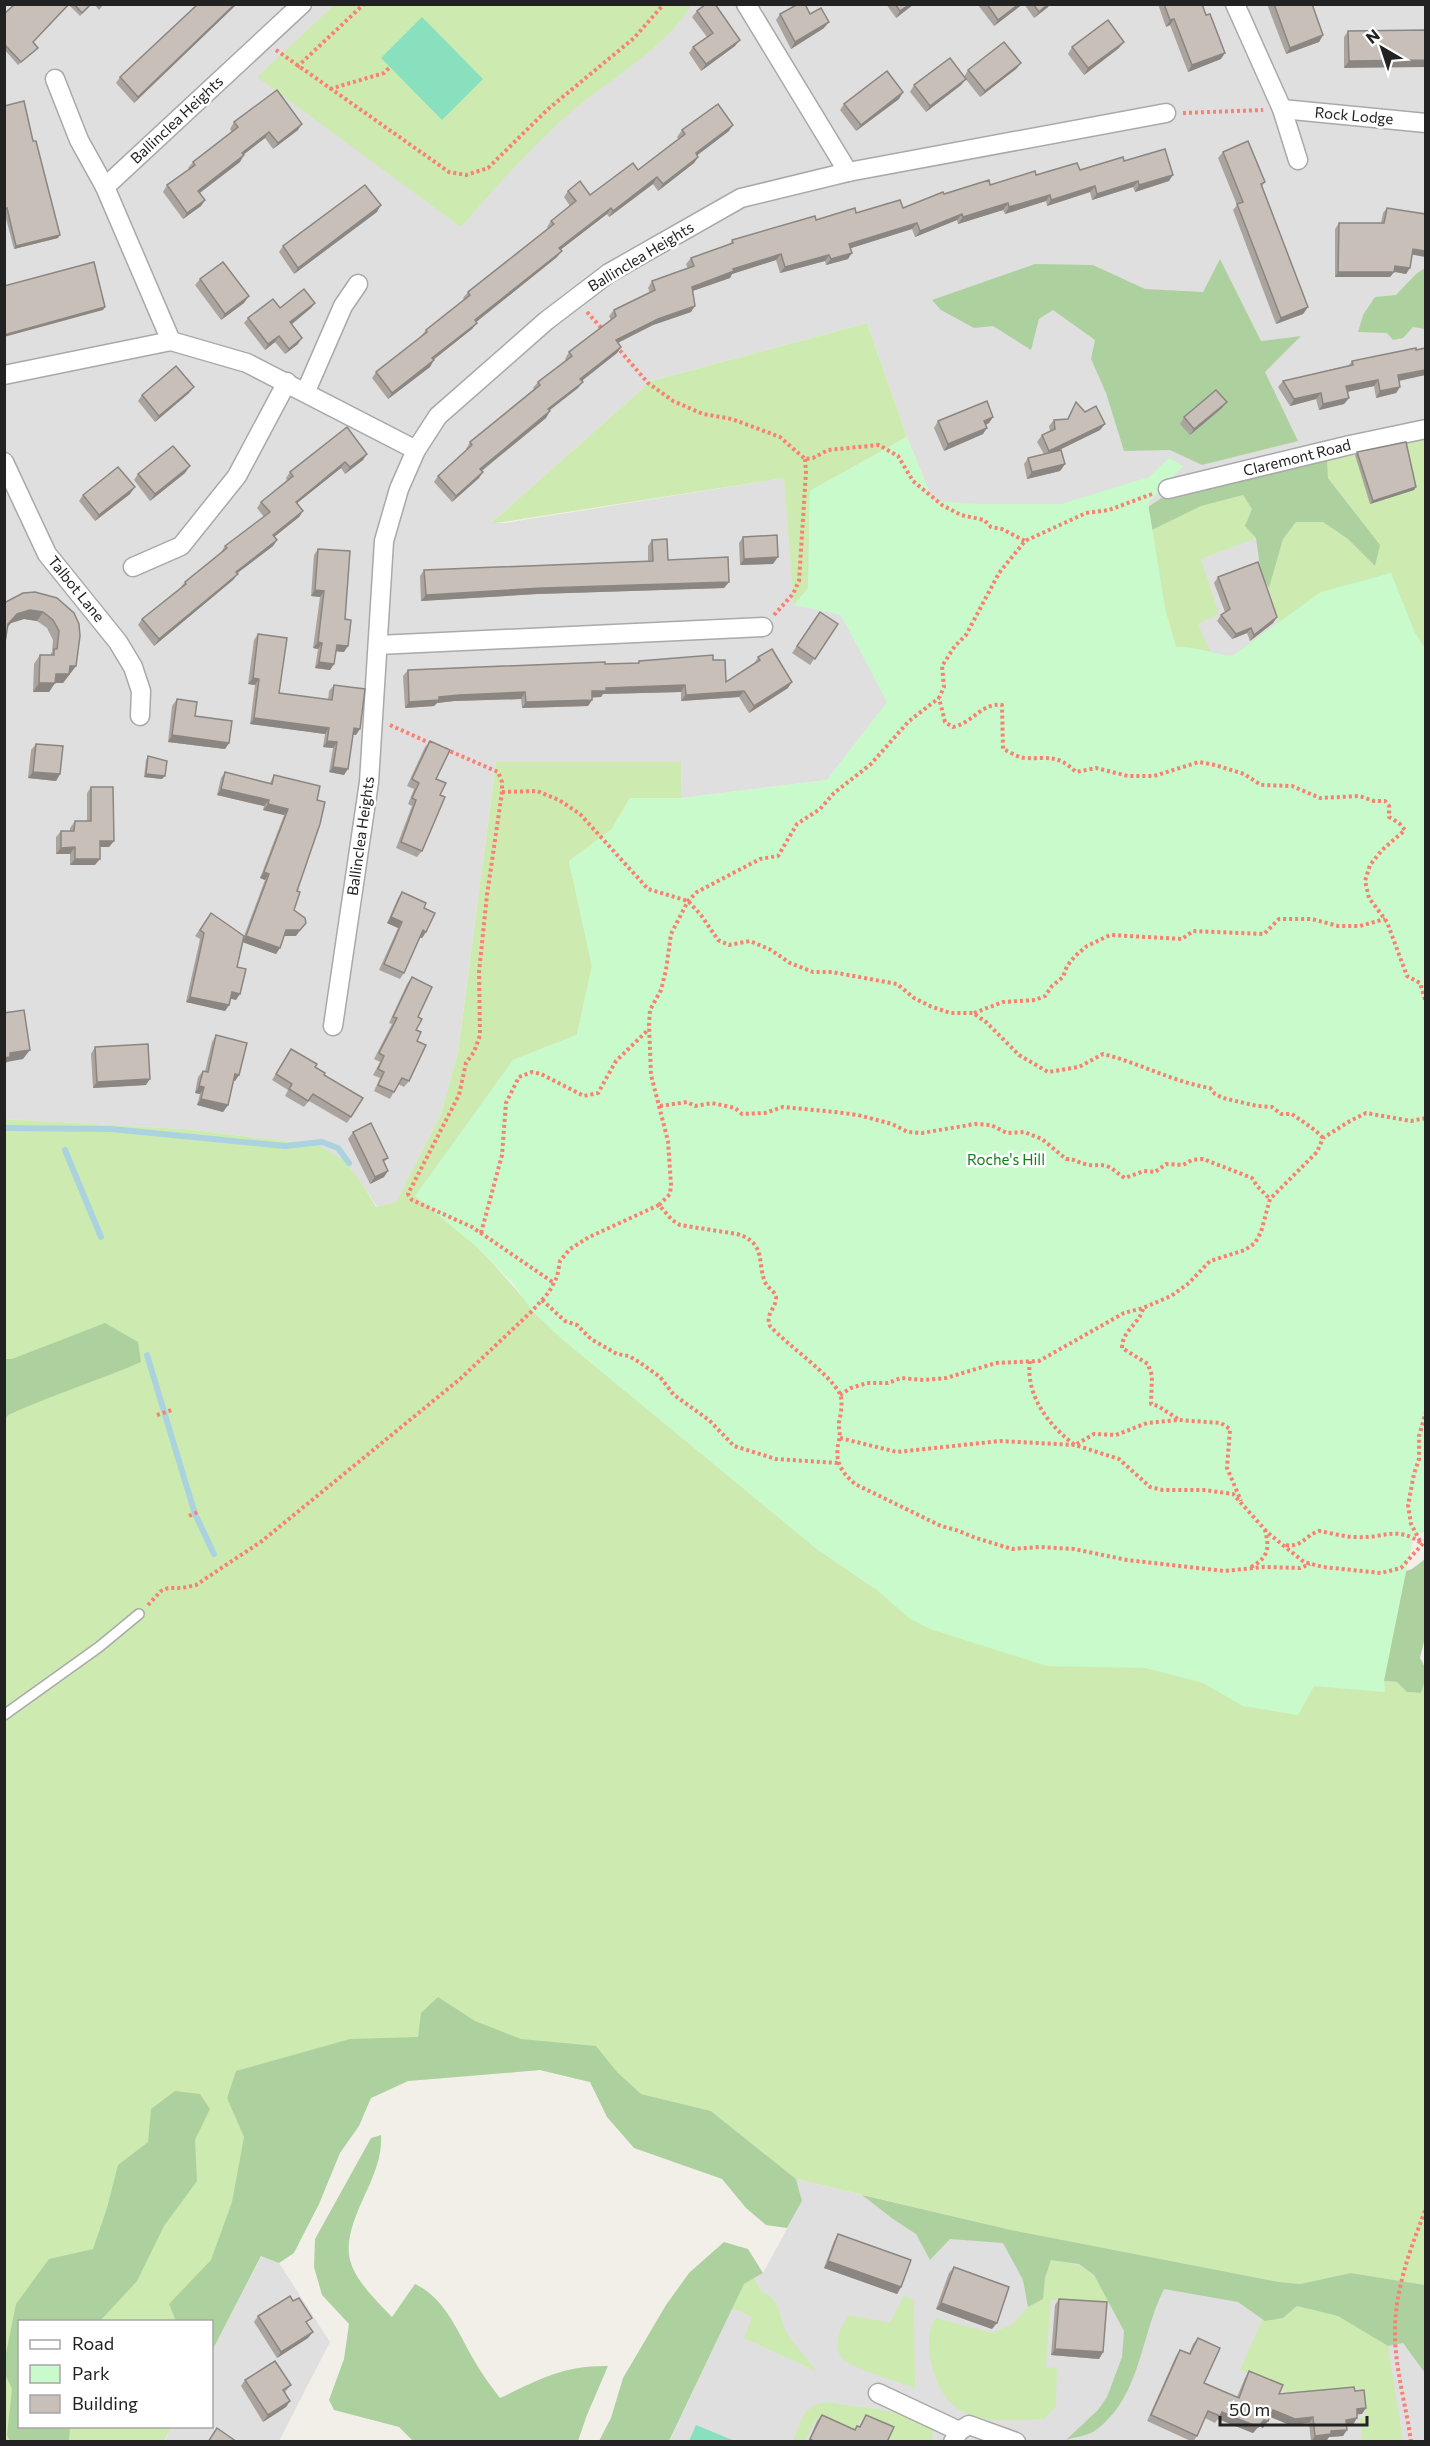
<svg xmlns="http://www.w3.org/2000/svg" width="1430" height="2446" font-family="Commissioner,sans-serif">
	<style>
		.residential { fill: #e0dfdf }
		.grass { fill: #cdebb0 }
		.forest { fill: #add19e }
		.park { fill: #c8facc }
		.pitch { fill: #88e0be }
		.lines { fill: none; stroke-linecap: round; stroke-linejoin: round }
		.stream { stroke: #aad3df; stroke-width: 6 }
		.lane-casing { stroke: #a9a9a9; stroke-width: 12 }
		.street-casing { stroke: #a9a9a9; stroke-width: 21 }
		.path { stroke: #fa8072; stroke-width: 4; stroke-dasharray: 3 3; stroke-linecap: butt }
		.lane { stroke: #fff; stroke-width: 9 }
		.street { stroke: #fff; stroke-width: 18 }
		.wall { fill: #aba49e }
		.shaded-wall { fill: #8b8681 }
		.building { fill: #c7bfb8; stroke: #8b8681; stroke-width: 1.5 }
		.labels { text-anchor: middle; stroke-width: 5; stroke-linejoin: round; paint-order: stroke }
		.street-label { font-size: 15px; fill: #222; stroke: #fff }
		.park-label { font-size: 15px; fill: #0c8416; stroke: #fff }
	</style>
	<rect width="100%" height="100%" fill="#f2efe9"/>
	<!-- residential -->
	<g class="residential">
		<path d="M4,5H1425V650L1321,593L1232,656L1213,654L1190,646L1165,608L1148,503L1183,466L1169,459L1149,477L1062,504H976L933,501L907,437L867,323L651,381L491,523H505L784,478L841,615L888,701L827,780L682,798L681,762H496L458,1052L441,1114L396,1202L377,1207L362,1183L318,1145L184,1129L5,1119Z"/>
		<path d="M796,2179L1011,2230L1351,2273L1425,2285V2441L669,2442L744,2284L763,2273L802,2201Z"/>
		<path d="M262,2255L279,2263L330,2342L279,2441L164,2442L172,2427L212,2426V2351Z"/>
	</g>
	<!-- grass -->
	<g class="grass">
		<path d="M334,5H691C667,47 609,80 572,111C532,146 496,187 461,227L257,77Z"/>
		<path d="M867,323L907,437L810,491L808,588L794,605L784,478L490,524L651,381Z"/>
		<path d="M1425,439V1531L1413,1537L1406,1571L1376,1581L1384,1681L1398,1682L1407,1692L1421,1693L1425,1681V2285L1351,2273L1300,2284L1279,2282L1011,2230L796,2179L711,2111L540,2070L408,2081L339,2113L212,2322H20V2426L172,2427L164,2441H5L4,1119L184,1129L318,1145L343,1160L362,1183L376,1207L396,1202L441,1114L458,1052L496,762H681L682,798H630L612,829L569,861L592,966L577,1035L513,1060L478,1248C507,1277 531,1310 561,1338L817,1549L874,1588L882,744L843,760L888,701L933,501L976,504H1062L1149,477L1169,458L1183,466L1148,503L1152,530L1201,506L1243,495L1252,509L1256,538L1201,559L1219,614L1198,624L1211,653L1232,656L1278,623L1269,588L1283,539L1296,522H1323L1348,539L1375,566L1350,505L1328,478L1327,461Z"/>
		<path d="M1051,2260C1092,2266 1090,2269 1111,2304L1051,2300L1046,2367L1057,2368L1056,2407L1044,2419C992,2421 948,2428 932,2367C928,2350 926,2332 936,2318L992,2333L1013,2324L1028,2307L1042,2299L1045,2278Z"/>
		<path d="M755,2278C762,2300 766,2289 775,2302C780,2309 781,2321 785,2329C792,2345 807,2356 816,2371L744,2338L752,2317L732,2308L744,2284Z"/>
		<path d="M904,2295L914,2301L915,2388C899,2382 854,2369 843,2359C831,2347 841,2325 849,2315L890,2323Z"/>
		<path d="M1297,2306L1338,2316L1388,2346L1403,2441H1362L1360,2418L1366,2416L1364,2394H1359L1358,2389L1291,2396L1281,2387L1240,2370L1263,2318H1283Z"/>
		<path d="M828,2402C865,2410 902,2406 933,2431L932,2441H889L892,2432L862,2418L855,2430L852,2428L849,2434L816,2419L805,2441L793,2442C801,2421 803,2404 828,2402Z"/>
	</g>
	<!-- forest -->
	<g class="forest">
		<path d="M1220,259L1261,341L1301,336L1265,372L1298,441L1202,465L1170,450L1124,451L1106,393L1091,359L1095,340L1053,310L1039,319L1031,350L993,326L974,328L941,310L932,300L1035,264L1093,265L1145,289L1203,292Z"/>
		<path d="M1425,268V329L1413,327L1403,338L1393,340L1387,333L1358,332L1363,315L1375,297L1396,295L1416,274Z"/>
		<path d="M1327,461L1328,478L1380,545L1375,566L1348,539L1323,522H1296L1283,539L1269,588L1261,574L1256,538L1245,526L1252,509L1243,495L1201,506L1152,530L1148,507L1163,497Z"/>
		<path d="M105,1323L138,1342L141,1362C97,1381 52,1395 8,1415L5,1420V1359H12Z"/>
		<path d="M1425,1559L1426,1634L1420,1658C1428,1669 1426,1680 1421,1693L1407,1692L1397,1682L1384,1681L1376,1581L1412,1569Z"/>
		<path d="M438,1997L475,2021L521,2039L596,2046L617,2072L641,2094L711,2111L796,2179L802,2201L787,2228L766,2225L746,2208L722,2179L634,2148L607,2117L590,2082L540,2070L408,2081L371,2098L359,2126L340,2153L319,2204L294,2253L279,2263L261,2256L212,2351V2322L176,2321L169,2304L211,2260L232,2202L244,2137L227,2098L236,2071L350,2039L418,2037L421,2013Z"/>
		<path d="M175,2091L200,2094L210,2109L195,2140L197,2181L164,2226L137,2281L100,2321L20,2322V2426L70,2427L69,2441H10L7,2435L12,2389L5,2374V2358L16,2304L49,2259L93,2249L107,2208L118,2165L148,2142L151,2109Z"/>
		<path d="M381,2135C382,2154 376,2170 368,2188C337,2254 342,2266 392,2317L415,2284C446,2299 457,2331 474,2360C481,2373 491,2386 500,2398C538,2380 563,2365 608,2366L587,2415L578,2441H413L399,2427L334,2410L329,2400L344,2359L349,2324L322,2295L314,2267L315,2239L371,2138Z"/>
		<path d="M862,2195L1011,2230L1279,2282L1300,2284L1351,2273L1425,2285V2373L1403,2343L1388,2346L1338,2316L1297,2306L1283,2318L1265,2321L1238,2302L1164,2289C1140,2336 1141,2400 1093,2432C1086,2436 1074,2437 1066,2440L1098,2410L1107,2397L1122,2357L1124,2331L1094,2275L1079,2264L1051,2260L1045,2278L1043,2299L1028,2307L1023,2280L1003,2243L950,2239L930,2260L916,2234L893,2219Z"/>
		<path d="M724,2242L748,2249L763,2273L744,2284L669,2441H599L611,2418L623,2378L666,2305L689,2273Z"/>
	</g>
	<!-- park -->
	<path class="park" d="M907,437L933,501L976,504H1062L1149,477L1169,458L1183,466L1148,503L1165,608L1176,647C1195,646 1213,654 1232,656L1321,592L1391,573L1415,633L1426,650V1531L1413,1537L1384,1681L1385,1692L1314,1686L1298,1715L1243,1706L1203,1683L1146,1668L1047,1666L930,1629L909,1618L877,1590L817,1549L561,1338L532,1311L513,1283L478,1248L415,1196L513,1060L577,1035L592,966L569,861L612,829L630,798H682L827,780L887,702L841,615L794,605L808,588L810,491Z"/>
	<!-- pitch -->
	<g class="pitch">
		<path d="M422,17L483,79L442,120L381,58Z"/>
		<path d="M696,2425L735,2441H689Z"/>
	</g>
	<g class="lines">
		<!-- stream -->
		<g class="stream">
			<path d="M4,1128L111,1129L285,1146L322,1142L338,1148L349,1163"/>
			<path d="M65,1150L101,1237"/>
			<path d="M147,1355L195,1514L214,1554"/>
		</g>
		<!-- lane casing -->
		<g class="lane-casing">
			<path id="lane" d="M4,1715L99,1647L139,1614"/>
		</g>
		<!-- street casing -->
		<g class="street-casing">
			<g id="street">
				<path d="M746,4L848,172"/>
				<path d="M1235,4L1282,109L1298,160"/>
				<path d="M55,79L79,140L105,187"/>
				<path d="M1282,109L1426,123"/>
				<path d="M171,341L105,187L302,4"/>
				<path d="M4,375L171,341L247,363L416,450"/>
				<path d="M306,391L343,306L358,284"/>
				<path d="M4,462L47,554L118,642L133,667L141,691L140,716"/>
				<path d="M1168,489L1350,445L1426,429"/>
				<path d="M133,567L181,546L237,476L287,382"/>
				<path d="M378,645L763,627"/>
				<path d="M333,1026L369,782L384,541L399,489L416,450L438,416L546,321L609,273L741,198L848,172L1166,113"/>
				<path d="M878,2393L959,2431L953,2442"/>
				<path d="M959,2431L969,2425L1016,2442"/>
			</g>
		</g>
		<!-- path -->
		<g class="path">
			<path d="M276,50L449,172L466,175L488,168L547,110L634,38L664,4"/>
			<path d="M297,67L364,4"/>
			<path d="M330,89L384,73L390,67"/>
			<path d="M1183,113L1263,110"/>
			<path d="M587,312L604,331"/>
			<path d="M616,346L648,383L673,401L703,414L732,419L780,437L805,459L813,458L828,450L879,445L898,456L913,481L942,505L961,515L984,520L991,527L1002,529L1025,541"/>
			<path d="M1152,494L1109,510L1086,513L1025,541L999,573L966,635L955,646L942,666L944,687L939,698L945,722L953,727C973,723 982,702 1002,705L1003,749C1010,752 1018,758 1026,758C1050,759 1057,754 1076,772L1096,768L1128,776H1154L1199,762L1215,765L1244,774L1261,785L1292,786L1320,798L1360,796L1374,801H1385L1389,806V817L1399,823L1405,830L1382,850L1370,865L1365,881L1369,898L1387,922L1407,976L1420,983L1426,1003"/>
			<path d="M774,615L793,594L799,581L806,472L805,459"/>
			<path d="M390,725L432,744"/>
			<path d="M445,749L498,772L502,782V792L487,895L479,972L480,1035L474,1052L466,1063L459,1095L408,1194L412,1200L472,1227L554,1283"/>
			<path d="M502,792L537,791L559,800L580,814L648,889L688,901L701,915L718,940L729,945L750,941L771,950L790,963L813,972H832L897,984L914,998L930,1006L950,1013H973L986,1022L1019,1055L1048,1072L1079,1067L1103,1054C1140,1063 1173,1082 1210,1088L1215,1094L1223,1098L1257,1106L1272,1107L1281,1114H1292L1316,1131L1323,1138"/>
			<path d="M974,1013L1003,1002L1035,1000L1045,996L1052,986L1063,977L1067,966L1075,956L1087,946L1110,935L1182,939L1193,931L1264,934L1279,919H1312L1338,926H1360L1385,919"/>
			<path d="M660,1106L687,1102L695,1106L712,1103L735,1108L742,1114L765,1113L783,1107L835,1112L858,1115L892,1124L908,1132L922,1133L975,1124L991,1125L1007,1133L1024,1132L1042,1139L1066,1159C1075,1159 1077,1162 1085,1164C1093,1167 1101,1163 1109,1167C1115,1170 1119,1175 1125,1178L1144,1171L1155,1172L1166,1164L1183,1165L1192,1160L1203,1159L1252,1178L1257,1186L1270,1199"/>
			<path d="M659,1205L670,1194L671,1185L668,1141L651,1075L649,1025L650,1010L661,990L666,970L671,934L688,901L697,892L760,859L778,856L797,824L820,809L834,793L871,764L909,721L939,698"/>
			<path d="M481,1233L502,1155L506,1103L519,1077L532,1072L541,1074L584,1096L598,1093L616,1061L649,1029"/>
			<path d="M542,1300L565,1321L577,1325L591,1339L617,1354L629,1356L639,1362L660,1377L674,1395L709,1420L734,1446L776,1459L838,1463"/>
			<path d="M1143,1309C1139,1324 1122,1331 1122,1348L1148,1364L1152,1376L1151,1404L1158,1406L1178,1419"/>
			<path d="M1030,1361C1025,1395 1049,1426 1075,1445L1094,1434L1116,1435L1147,1423L1178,1420L1221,1423L1230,1429L1227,1468L1241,1501"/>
			<path d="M840,1395L851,1388L867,1383H888L901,1378L924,1380L946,1378L996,1363L1039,1361L1124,1313L1143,1308L1171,1296L1189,1283L1210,1261L1245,1250L1255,1243L1261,1232L1270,1199L1317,1152L1323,1138L1350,1121L1366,1113L1411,1121L1426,1118"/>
			<path d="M157,1415L172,1410"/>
			<path d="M840,1438L897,1452L1000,1441L1075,1445L1119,1459L1150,1487L1163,1490H1204L1233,1494L1268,1533L1304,1562L1323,1567L1381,1573L1401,1568L1426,1540"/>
			<path d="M189,1516L200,1511"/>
			<path d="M1420,1541L1411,1524L1408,1505L1414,1474L1419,1459V1436L1426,1412"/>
			<path d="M1286,1545C1301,1548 1306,1535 1319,1531C1331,1533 1344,1537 1357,1537C1383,1539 1396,1525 1421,1543"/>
			<path d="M1251,1567C1268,1558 1270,1548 1265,1530"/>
			<path d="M148,1605L161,1591L168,1588H182L196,1585L262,1541L460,1379L532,1311L549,1292L557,1277L560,1261L570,1249L589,1237L659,1205L672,1220L680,1225L737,1234C768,1243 756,1265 766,1284C769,1289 777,1293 776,1299C775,1310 765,1314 770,1326C787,1345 830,1374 840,1394C843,1403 841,1413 839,1422C838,1428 841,1434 839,1440C834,1460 840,1471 855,1484L941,1526L956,1530L976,1538L1012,1549L1039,1547L1074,1549L1127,1560L1224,1571L1264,1567L1300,1568L1310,1564"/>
			<path d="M1411,2442C1406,2404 1394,2366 1395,2328C1396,2285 1411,2248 1426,2208"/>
		</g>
		<!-- lane -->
		<use href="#lane" class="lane"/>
		<!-- street -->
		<use href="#street" class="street"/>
	</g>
	<!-- wall -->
	<g class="wall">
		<path d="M15,4H92L80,16L69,5L33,42L35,51L18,65L4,49V14Z"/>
		<path d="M94,4H104L99,10Z"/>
		<path d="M198,4H237L134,103L116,83L120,77Z"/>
		<path d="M886,4H914L896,18Z"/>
		<path d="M979,4H1023L994,26L978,5Z"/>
		<path d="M1024,4H1050L1048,7L1034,18Z"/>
		<path d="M1158,4H1202L1221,59L1188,72L1170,25L1166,27Z"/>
		<path d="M1267,4H1312L1323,35L1319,42L1286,54Z"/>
		<path d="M697,11L735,46L701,71L689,53L693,47L707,37L692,17Z"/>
		<path d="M780,14H810L824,28L791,49L776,20Z"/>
		<path d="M1425,30L1344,68V37L1348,31Z"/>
		<path d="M1072,47L1119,48L1084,75L1068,54Z"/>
		<path d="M1021,63L1016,69L980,97L964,77L968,70Z"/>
		<path d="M966,79L961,85L926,112L910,92L914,85Z"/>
		<path d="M903,92L899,99L856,131L840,110L844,104Z"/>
		<path d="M4,106L33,141L58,238L14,249L4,211Z"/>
		<path d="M234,122L298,130L273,149L265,138L243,154L240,162L200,193L205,200L201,206L183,219L163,192L167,185L189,169L188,168L193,162L232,132L230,129Z"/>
		<path d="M682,130L729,131L697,155L698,157L694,163L658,191L653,184L609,217L607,214L561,249L557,257L476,322L472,329L433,360L430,367L388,399L372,378L376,372L422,337L421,336L426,330L464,300L463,298L468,292L548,228L547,227L551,221L570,206L564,197L568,191L590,195L638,170L679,139L677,137Z"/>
		<path d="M1223,152L1265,182L1262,186L1308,307L1303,314L1276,324L1233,210L1237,205L1218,158Z"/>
		<path d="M1124,161L1169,181L1135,192L1133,187L1092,200L1090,192L1047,206L1046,201L1005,214L1003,210L958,224L957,220L915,237L912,229L851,248L848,259L826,265L825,261L780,273L776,260L732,274L730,278L692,291L691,312L653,325L618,343L621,347L617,353L582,381L578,388L549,411L546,418L482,471L479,478L452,502L434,482L438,476L467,450L466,449L470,442L534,389L533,388L538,382L566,360L565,359L569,352L611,320L609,316L614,310L650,293L648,288L652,281L688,269L686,264L691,258L730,244L732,240L816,220L856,213L903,208L944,194L990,185L1036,175L1080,170Z"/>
		<path d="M1387,208L1412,255L1406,274L1394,272L1390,277H1335V229L1339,223H1381L1383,213Z"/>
		<path d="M377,212L294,274L279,252L283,246Z"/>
		<path d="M200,279L244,303L221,320L195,285Z"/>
		<path d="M315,303L311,308L292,324L298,344L285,354L275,342L265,350L244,323L248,318L280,308Z"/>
		<path d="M1425,348V375L1399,381L1400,387L1396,393L1376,398L1374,386L1347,392L1349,398L1344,404L1319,410L1316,399L1290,406L1278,387L1283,381L1349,365L1352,361Z"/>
		<path d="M189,393L155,422L138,401L142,395Z"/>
		<path d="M1076,402L1085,412L1105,424L1100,430L1059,450L1065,464L1060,471L1027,479L1024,464L1028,458L1044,454L1037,442L1042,435L1050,431L1049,426L1054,420L1067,419Z"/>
		<path d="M1222,408L1190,435L1180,424L1184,417Z"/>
		<path d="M993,417L989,423L986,425L983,434L944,451L934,428L938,421Z"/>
		<path d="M347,427L363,460L345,474L341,468L297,503L303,511L299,517L274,537L277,540L273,546L237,573L233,580L154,646L138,625L142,619L180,588L185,582L221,552L225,546L264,517L257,508L261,502L287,481L286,478L290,472Z"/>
		<path d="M1357,452L1416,487L1414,490L1370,504L1355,455Z"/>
		<path d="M185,473L150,501L134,480L138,474Z"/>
		<path d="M130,494L95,521L79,501L83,495Z"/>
		<path d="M743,537L773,564L740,565L739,543Z"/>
		<path d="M652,540L668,560L729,582L724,588L537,594L421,601L420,576L424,570L648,561V546Z"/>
		<path d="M318,549L345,619L344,652L336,651L334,664L330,670L315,668L318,649L313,648L320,597L311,596L314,555Z"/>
		<path d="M1218,577L1277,617L1273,623L1250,641L1247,633L1232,639L1217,621L1221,615L1225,612L1214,583Z"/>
		<path d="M57,598L76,666L63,683H55L49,692H33L34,664L40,655H50L52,652L53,640L47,628L37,621L24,619L11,623L8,627L4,603Z"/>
		<path d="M820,612L838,624L810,665L792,653Z"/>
		<path d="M258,634L279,693L328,700L329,691L334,685L356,735H353L344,775L329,772L333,748L323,747L325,734L250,724L255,685L248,684L254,640Z"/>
		<path d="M758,657L788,688L749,713L739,697L681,701V692L603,694L601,697H592V700L588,706L522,708L521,699L454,701L437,703L434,706L405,708L403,676L408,670L637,663L639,661L713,660L726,682L754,664Z"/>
		<path d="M177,699L195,716L229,743L225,749L168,742L172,706Z"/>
		<path d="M430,741L436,779L440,795L422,851L417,857L396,848L412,806L408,804L414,789L407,786L425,747Z"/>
		<path d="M36,744L60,774L56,781L28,778L31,750Z"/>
		<path d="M148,756L162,779L144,777L146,760Z"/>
		<path d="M225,772L270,783L274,775L320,786L294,910L296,936H284L276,954L243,942L237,967L236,1000L230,998L229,1005L225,1011L186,1002L200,939L195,936L211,913L244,936L265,880L260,878L284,815L263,810L264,806L217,795L221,778Z"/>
		<path d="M91,787L114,841L109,847H100L95,865H70V854H56V837L61,831H70V828L75,821H87V793Z"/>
		<path d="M402,892L426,932L422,938L420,937L404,973L400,979L379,970L398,928L387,923L398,898Z"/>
		<path d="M412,977L418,1017L416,1030L417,1041L409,1081L404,1087L398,1084L390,1099L374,1091L380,1078L373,1075L380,1062L374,1059L392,1024L389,1023L407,984Z"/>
		<path d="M216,1035L239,1075L235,1081H233L228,1105L223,1112L197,1105L200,1094L195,1093L198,1077L203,1071H205L212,1042Z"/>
		<path d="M95,1047L146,1085L93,1088L91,1054Z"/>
		<path d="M291,1049L324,1075L351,1117L347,1123L309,1101L304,1107L285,1096L288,1090L272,1080Z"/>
		<path d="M353,1132L388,1158L384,1162V1177L370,1184L348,1139Z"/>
		<path d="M838,2234L901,2287L897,2294L824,2268L834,2241Z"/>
		<path d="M954,2267L992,2329L936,2309L949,2273Z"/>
		<path d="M1059,2299L1103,2352L1099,2359L1051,2355L1055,2305Z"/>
		<path d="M258,2316L308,2324V2338L277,2358L254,2322Z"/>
		<path d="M1198,2338L1204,2383L1237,2397L1245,2378L1249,2371L1279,2394L1355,2391L1362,2414H1357L1353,2425H1347L1343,2436L1329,2437L1327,2440L1317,2442H1311L1309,2423L1290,2425L1270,2417L1263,2428L1259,2426L1253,2433L1218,2419L1215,2423L1205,2418L1197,2436L1193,2442L1147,2421L1176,2356L1180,2350L1189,2354L1193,2344Z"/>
		<path d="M245,2380L291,2385L285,2392L290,2401L286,2407L263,2422L241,2386Z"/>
		<path d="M822,2415L854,2430L857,2426L859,2427L866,2415L887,2442H808L817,2421Z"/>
	</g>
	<!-- shaded-wall -->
	<g class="shaded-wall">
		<path d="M235,4H237L134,103L138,97Z"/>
		<path d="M910,4H914L896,18L900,11Z"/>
		<path d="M1019,4H1023L994,26L998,20Z"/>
		<path d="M1048,4H1050L1048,7L1034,18L1039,12Z"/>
		<path d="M1174,19L1170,25L1166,27L1170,20Z"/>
		<path d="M829,22L824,28L791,49L795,42Z"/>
		<path d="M1323,35L1319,42L1286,54L1290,48Z"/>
		<path d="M740,40L735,46L701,71L706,64Z"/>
		<path d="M1124,42L1119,48L1084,75L1088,68Z"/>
		<path d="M1225,53L1221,59L1188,72L1192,65Z"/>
		<path d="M1425,60V67L1344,68L1349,61Z"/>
		<path d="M1021,63L1016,69L980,97L985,91Z"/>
		<path d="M966,79L961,85L926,112L930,106Z"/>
		<path d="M903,92L899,99L856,131L861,125Z"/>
		<path d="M302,124L298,130L273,149L278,143Z"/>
		<path d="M733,125L729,131L691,160L696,153Z"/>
		<path d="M269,132L265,138L238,159L242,153Z"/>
		<path d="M244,155L240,162L194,197L198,191Z"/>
		<path d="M698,157L694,163L658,191L663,184Z"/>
		<path d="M1173,175L1169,181L1135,192L1139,185Z"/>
		<path d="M657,177L653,184L609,217L613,211Z"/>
		<path d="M1138,181L1133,187L1092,200L1097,194Z"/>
		<path d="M1095,186L1090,192L1047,206L1051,200Z"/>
		<path d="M1050,195L1046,201L1005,214L1009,207Z"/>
		<path d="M205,200L201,206L183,219L187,213Z"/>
		<path d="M1008,203L1003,210L958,224L963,217Z"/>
		<path d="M381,205L377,212L294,274L298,268Z"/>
		<path d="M611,208L607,214L555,254L559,248Z"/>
		<path d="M962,214L957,220L915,237L920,231Z"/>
		<path d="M917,223L912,229L845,250L849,244Z"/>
		<path d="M60,235L58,238L14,249L16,246Z"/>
		<path d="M1413,249L1425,251V257L1409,254Z"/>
		<path d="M562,251L557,257L470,327L475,320Z"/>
		<path d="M852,253L848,259L826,265L831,259Z"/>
		<path d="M781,254L776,260L732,274L730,278L687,293L692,287L733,269Z"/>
		<path d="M829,255L825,261L780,273L785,267Z"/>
		<path d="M1395,266L1410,268L1406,274L1391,271Z"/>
		<path d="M1338,272H1394L1390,277H1335Z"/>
		<path d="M249,296L244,303L221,320L225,314Z"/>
		<path d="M315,303L311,308L287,328L290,322Z"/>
		<path d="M695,306L691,312L653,325L611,346L616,340L658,319Z"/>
		<path d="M105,307L103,310L4,337V335Z"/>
		<path d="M1308,307L1303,314L1276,324L1281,318Z"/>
		<path d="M477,323L472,329L428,364L432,358Z"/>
		<path d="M279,336L275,342L265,350L268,344Z"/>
		<path d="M302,338L298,344L285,354L289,349Z"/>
		<path d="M621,347L617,353L576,385L580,379Z"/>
		<path d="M434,360L430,367L388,399L392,393Z"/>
		<path d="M1425,370V375L1393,382L1398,375Z"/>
		<path d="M1378,380L1374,386L1342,393L1346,386Z"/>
		<path d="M583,382L578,388L543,415L548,409Z"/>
		<path d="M194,387L189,393L155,422L159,416Z"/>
		<path d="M1400,387L1396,393L1376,398L1380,391Z"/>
		<path d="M1321,393L1316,399L1290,406L1294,399Z"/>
		<path d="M1349,398L1344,404L1319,410L1323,404Z"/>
		<path d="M1227,402L1222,408L1190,435L1194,429Z"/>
		<path d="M550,411L546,418L476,475L480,469Z"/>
		<path d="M993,417L989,423L980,427L984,421Z"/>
		<path d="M1105,424L1100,430L1045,457L1049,451Z"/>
		<path d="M987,428L983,434L944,451L948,444Z"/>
		<path d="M367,454L363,460L345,474L350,467Z"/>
		<path d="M345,462L341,468L291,508L296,502Z"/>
		<path d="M1065,464L1060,471L1027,479L1032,472Z"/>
		<path d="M190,466L185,473L150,501L155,494Z"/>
		<path d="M483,472L479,478L452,502L456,496Z"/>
		<path d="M135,487L130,494L95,521L99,515Z"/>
		<path d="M1416,487L1414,490L1370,504L1373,501Z"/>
		<path d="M303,511L299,517L269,541L273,535Z"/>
		<path d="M277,540L273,546L231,578L236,572Z"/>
		<path d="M778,557L773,564L740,565L744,559Z"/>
		<path d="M238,574L233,580L154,646L159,639Z"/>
		<path d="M729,582L724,588L537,594L421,601L426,595L542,588Z"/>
		<path d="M315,590L324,591L320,597L311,596Z"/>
		<path d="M30,610L43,612L37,621L24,619L11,623L4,630L8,624L17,614Z"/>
		<path d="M1277,617L1273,623L1250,641L1254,635Z"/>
		<path d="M1251,628L1247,633L1232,639L1236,634Z"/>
		<path d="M318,642L322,643L318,649L313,648Z"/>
		<path d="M337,645L348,646L344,652L333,651Z"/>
		<path d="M319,662L334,664L330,670L315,668Z"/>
		<path d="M70,666H76L63,683H49L56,674Z"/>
		<path d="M253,678L259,679L255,685L248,684Z"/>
		<path d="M792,682L788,688L749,713L754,706Z"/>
		<path d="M39,683H55L49,692H33Z"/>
		<path d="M685,685L681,692L603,694L601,697L587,698L592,691L606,688Z"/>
		<path d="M744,691L739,697L681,701L686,695Z"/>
		<path d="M525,692L521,699L454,701L437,703L434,706L405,708L409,702L439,697L459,695Z"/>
		<path d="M592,700L588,706L522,708L526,702Z"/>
		<path d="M254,718L329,728L325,734L250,724Z"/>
		<path d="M354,728L360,729L356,735L350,734Z"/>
		<path d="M172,735L229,743L225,749L168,742Z"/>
		<path d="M327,741L337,742L333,748L323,747Z"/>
		<path d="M333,767L348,769L344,775L329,772Z"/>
		<path d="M33,772L60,774L56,781L28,778Z"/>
		<path d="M146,774L165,776L162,779L144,777Z"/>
		<path d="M221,789L269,800L264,806L217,795Z"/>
		<path d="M268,804L288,809L284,815L263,810Z"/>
		<path d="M100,841H114L109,847H95Z"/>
		<path d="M75,847L70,854H56L61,848Z"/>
		<path d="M75,859H100L95,865H70Z"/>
		<path d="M264,872L269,874L265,880L260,878Z"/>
		<path d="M391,917L402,922L398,928L387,923Z"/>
		<path d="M306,923L296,936H282L286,930Z"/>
		<path d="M423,930L426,932L422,938L418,937Z"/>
		<path d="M246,936L280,948L276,954L242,942Z"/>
		<path d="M232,992L240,994L236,1000L228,998Z"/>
		<path d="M190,997L229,1005L225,1011L186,1002Z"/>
		<path d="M30,1050L23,1059L7,1062L4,1065V1058L10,1053Z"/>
		<path d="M235,1074L239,1075L235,1081L230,1080Z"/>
		<path d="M150,1079L146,1085L93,1088L97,1082Z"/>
		<path d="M199,1086L204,1087L200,1094L195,1093Z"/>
		<path d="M201,1099L228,1105L223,1112L197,1105Z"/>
		<path d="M388,1171L384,1177L370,1184L375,1177Z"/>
		<path d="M828,2261L901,2287L897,2294L824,2268Z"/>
		<path d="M941,2303L997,2323L992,2329L936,2309Z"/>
		<path d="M313,2332L308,2338L277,2358L281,2352Z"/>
		<path d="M1055,2349L1103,2352L1099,2359L1051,2355Z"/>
		<path d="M290,2401L286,2407L263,2422L268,2415Z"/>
		<path d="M1366,2408L1362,2414L1352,2415L1357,2409Z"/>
		<path d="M1273,2410L1313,2417L1309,2423L1290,2425L1268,2416Z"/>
		<path d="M1222,2412L1264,2420L1268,2421L1263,2428L1259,2426L1253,2433L1218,2419Z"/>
		<path d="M1357,2418L1353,2425L1342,2426L1346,2420Z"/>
		<path d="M1347,2430L1343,2436L1329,2437L1327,2440L1311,2442L1315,2436L1331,2431Z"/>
	</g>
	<!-- building -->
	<g class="building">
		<path d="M15,4H69L33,42L38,48L21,62L4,44V14Z"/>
		<path d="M74,4H91L82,13Z"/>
		<path d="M198,4H235L138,97L120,77Z"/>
		<path d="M706,4H715L740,40L706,64L693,47L713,33L697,11Z"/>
		<path d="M798,4H805L810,14L821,8L829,22L795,42L780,14Z"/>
		<path d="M895,4H910L900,11Z"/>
		<path d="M987,4H1019L998,20Z"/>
		<path d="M1033,4H1048L1039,12Z"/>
		<path d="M1164,4H1202L1206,15L1210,14L1225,53L1192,65L1174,19L1170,20Z"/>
		<path d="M1274,4H1312L1323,35L1290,48Z"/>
		<path d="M1108,20L1124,42L1088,68L1072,47Z"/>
		<path d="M1425,30V60L1349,61L1348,31Z"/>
		<path d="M1004,42L1021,63L985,91L968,70Z"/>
		<path d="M950,58L966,79L930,106L914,85Z"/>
		<path d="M887,71L903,92L861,125L844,104Z"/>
		<path d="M277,90L302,124L278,143L269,132L242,153L244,155L198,191L205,200L187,213L167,185L195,165L193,162L238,127L234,122Z"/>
		<path d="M24,101L33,141H36L60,235L16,246L7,208L4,209V106Z"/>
		<path d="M718,104L733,125L696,153L698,157L663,184L657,177L613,211L611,208L559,248L562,251L475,320L477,323L432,358L434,360L392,393L376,372L427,332L426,330L470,295L468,292L554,224L551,221L576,201L568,191L580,181L590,195L633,163L638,170L685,134L682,130Z"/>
		<path d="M1248,141L1265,182L1261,184L1308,307L1281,318L1237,204L1243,202L1223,152Z"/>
		<path d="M1165,149L1173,175L1139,185L1138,181L1097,194L1095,186L1051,200L1050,195L1009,207L1008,203L963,217L962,214L920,231L917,223L849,244L852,253L831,259L829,255L785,267L781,254L733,269L734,271L692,287L695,306L658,319L616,340L621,347L580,379L583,382L548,409L550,411L480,469L483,472L456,496L438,476L472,445L470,442L540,385L538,382L572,356L569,352L616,316L614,310L655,290L652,281L694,266L691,258L733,243L732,240L815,216L816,220L855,208L856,213L900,200L903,208L943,192L944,194L989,180L990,185L1035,171L1036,175L1077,163L1080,170L1123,157L1124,161Z"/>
		<path d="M365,185L381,205L298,268L283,246Z"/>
		<path d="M1387,208L1425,214V251L1413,249L1410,268L1395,266L1394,272H1338L1339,223H1384Z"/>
		<path d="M94,262L105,307L4,335V286Z"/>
		<path d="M223,262L249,296L225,314L200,279Z"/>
		<path d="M304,289L315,303L290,322L302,338L289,349L279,336L268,344L248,318L273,299L280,308Z"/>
		<path d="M1416,348V350L1425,348V370L1398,375L1400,387L1380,391L1378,380L1346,386L1349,398L1323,404L1321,393L1294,399L1283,381L1353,365L1352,361Z"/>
		<path d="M176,366L194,387L159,416L142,395Z"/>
		<path d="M1216,390L1227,402L1194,429L1184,417Z"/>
		<path d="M987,401L993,417L984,421L987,428L948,444L938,421Z"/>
		<path d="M1076,402L1085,412L1096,406L1105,424L1049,451L1042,435L1055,429L1054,420L1068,419Z"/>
		<path d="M347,427L367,454L350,467L345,462L296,502L303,511L273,535L277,540L236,572L238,574L159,639L142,619L186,584L185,582L227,548L225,546L270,512L261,502L293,476L290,472Z"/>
		<path d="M1406,442L1416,487L1373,501L1357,452Z"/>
		<path d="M173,446L190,466L155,494L138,474Z"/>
		<path d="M1061,450L1065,464L1032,472L1028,458Z"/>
		<path d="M118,467L135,487L99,515L83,495Z"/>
		<path d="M777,535L778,557L744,559L743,537Z"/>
		<path d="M667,539L668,560L728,557L729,582L542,588L426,595L424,570L653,561L652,540Z"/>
		<path d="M318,549L350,551L345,619L351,620L348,646L337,645L334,664L319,662L322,643L318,642L324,591L315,590Z"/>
		<path d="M1258,562L1277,617L1254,635L1251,628L1236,634L1221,615L1230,609L1218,577Z"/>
		<path d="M35,592L57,598L74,613L79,624L80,636L76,666H70L69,674H56L55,683H39L40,655H54V649H57L59,631L53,620L43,612L30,610L17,614L8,624L4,649V603L23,593Z"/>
		<path d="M820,612L838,624L815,659L797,646Z"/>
		<path d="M258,634L287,638L279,693L332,700L334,685L365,689L360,729L354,728L348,769L333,767L337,742L327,741L329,728L254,718L259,679L253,678Z"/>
		<path d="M772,649L792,682L754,706L744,691L686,695L685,685L606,688V691H592V700L526,702L525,692L459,695L439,697V700L409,702L408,670L605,662V664L639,663V661L713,655V660H725L726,682L760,660L758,657Z"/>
		<path d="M177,699L197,702L195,716L232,721L229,743L172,735Z"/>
		<path d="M430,741L450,750L436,779L446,783L440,795L445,797L422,851L401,842L416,800L412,798L419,783L412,779Z"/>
		<path d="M36,744L63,746L60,774L33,772Z"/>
		<path d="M148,756L167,761L165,776L146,774Z"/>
		<path d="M225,772L272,784L274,775L320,786L317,800L325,802L320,824L297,891L300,892L294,910L305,918L306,923L300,930H286L280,948L246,936L269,874L264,872L288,809L268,804L269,800L221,789Z"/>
		<path d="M91,787H113L114,841H100V859H75V847L61,848V831H74L75,821H91Z"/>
		<path d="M402,892L426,903L424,908L435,913L426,932L423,930L404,973L384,964L402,922L391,917Z"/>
		<path d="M211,913L244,936L237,967L246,969L240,994L232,992L229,1005L190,997L204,933L200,930Z"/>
		<path d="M412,977L432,987L418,1017L422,1019L416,1030L421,1032L417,1041L426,1045L409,1081L402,1078L394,1092L378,1085L384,1072L378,1069L384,1056L379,1053L397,1018L393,1017Z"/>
		<path d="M24,1010L30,1050L10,1053V1057L4,1058V1013Z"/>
		<path d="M216,1035L247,1043L239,1075L235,1074L228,1105L201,1099L204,1087L199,1086L203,1071L208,1072Z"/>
		<path d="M148,1044L150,1079L97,1082L95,1047Z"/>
		<path d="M291,1049L317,1064L315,1067L325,1073L324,1075L363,1098L351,1117L313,1094L308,1101L289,1089L292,1084L276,1074Z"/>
		<path d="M371,1123L388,1158L383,1160L388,1171L375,1177L353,1132Z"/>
		<path d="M838,2234L911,2260L901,2287L828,2261Z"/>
		<path d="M954,2267L1009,2287L997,2323L941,2303Z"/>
		<path d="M290,2296L293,2301L299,2298L312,2318L306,2322L313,2332L281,2352L258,2316Z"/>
		<path d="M1059,2299L1107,2302L1103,2352L1055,2349Z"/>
		<path d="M1198,2338L1220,2348L1204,2383L1239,2398L1249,2371L1283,2385L1279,2394L1354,2387L1355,2391L1364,2390L1366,2408L1357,2409V2418L1346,2420L1347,2430L1331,2431V2434L1315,2436L1313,2417L1295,2419L1273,2410L1268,2421L1264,2420L1258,2427L1222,2412L1220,2416L1208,2411L1197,2436L1151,2415L1180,2350L1190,2354Z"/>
		<path d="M275,2361L291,2385L283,2390L290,2401L268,2415L245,2380Z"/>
		<path d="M822,2415L855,2430L857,2426L860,2427L866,2415L894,2427L887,2442H815L810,2439Z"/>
		<path d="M217,2428L237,2442H208Z"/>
	</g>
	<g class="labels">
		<!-- street labels -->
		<g class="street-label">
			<text transform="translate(1354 116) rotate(5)" y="5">Rock Lodge</text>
			<text transform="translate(177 120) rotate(-43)" y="5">Ballinclea Heights</text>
			<text transform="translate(641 257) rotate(-31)" y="5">Ballinclea Heights</text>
			<text transform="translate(1297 458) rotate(-14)" y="5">Claremont Road</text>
			<text transform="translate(76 589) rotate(51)" y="5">Talbot Lane</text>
			<text transform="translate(361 836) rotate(-82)" y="5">Ballinclea Heights</text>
		</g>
		<!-- park labels -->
		<g class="park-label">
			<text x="1006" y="1165">Roche's Hill</text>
		</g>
	</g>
	<!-- border -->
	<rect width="1430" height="2446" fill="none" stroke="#222222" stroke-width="12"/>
	<!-- legend -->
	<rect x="18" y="2320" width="195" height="108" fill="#ffffff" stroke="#a7a7a7" stroke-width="1.5"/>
	<rect x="30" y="2340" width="30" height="9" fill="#ffffff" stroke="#a7a7a7" stroke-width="1.5"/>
	<text x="72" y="2350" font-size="18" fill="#222222">Road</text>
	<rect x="30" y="2365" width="30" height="18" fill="#c8facc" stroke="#a7a7a7" stroke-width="1.5"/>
	<text x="72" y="2380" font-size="18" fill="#222222">Park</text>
	<rect x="30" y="2395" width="30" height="18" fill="#c7bfb8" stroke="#a7a7a7" stroke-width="1.5"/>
	<text x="72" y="2410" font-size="18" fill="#222222">Building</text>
	<!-- north arrow -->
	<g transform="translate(1382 48) rotate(321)" stroke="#ffffff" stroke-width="4.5" paint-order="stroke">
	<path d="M0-4.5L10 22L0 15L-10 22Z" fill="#222222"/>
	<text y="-9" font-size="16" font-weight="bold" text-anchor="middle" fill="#222222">N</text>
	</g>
	<!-- scale -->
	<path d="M1220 2416v9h147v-9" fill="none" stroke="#222222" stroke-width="3"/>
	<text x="1229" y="2416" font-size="18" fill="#222222" stroke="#ffffff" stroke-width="4.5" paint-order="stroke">50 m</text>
</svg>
